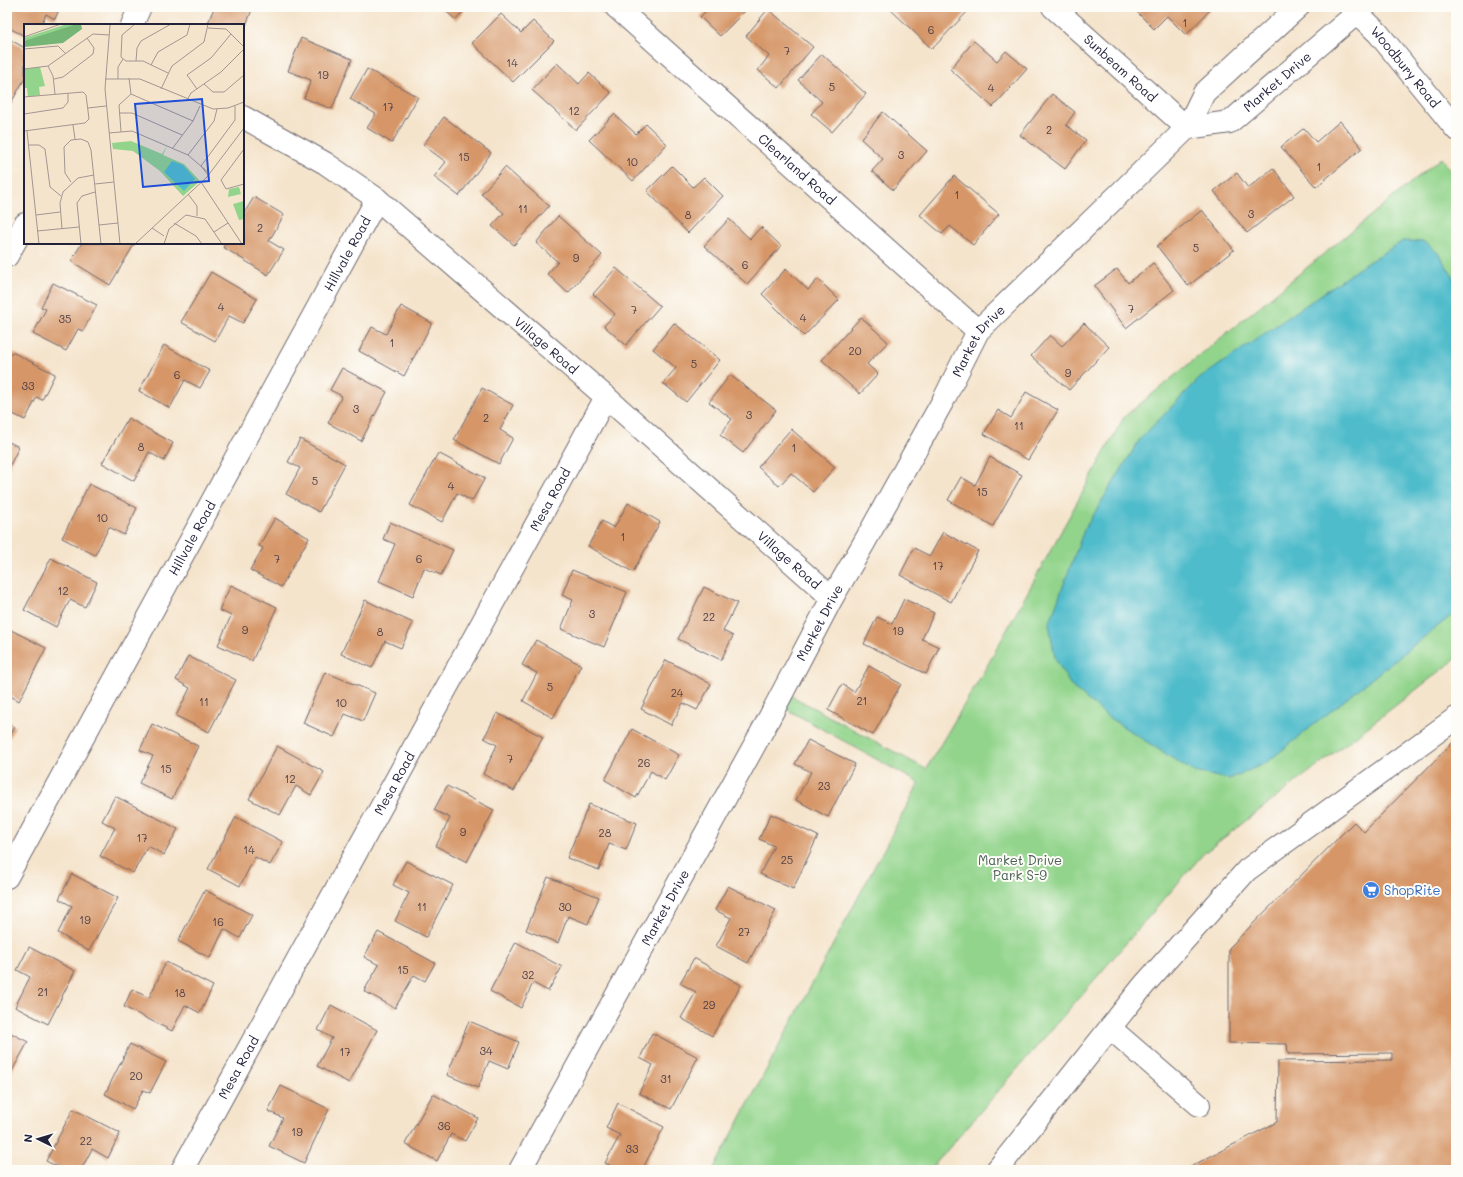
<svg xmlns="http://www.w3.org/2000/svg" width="1463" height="1177" font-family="Mali,sans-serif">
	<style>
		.green { fill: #92d48b; stroke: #5a7b63 }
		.water { fill: #50bccb; stroke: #396f83 }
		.building { fill: #d69667 }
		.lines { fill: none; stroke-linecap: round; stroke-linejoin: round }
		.minor-casing { stroke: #6c666e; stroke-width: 24 }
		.major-casing { stroke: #6c666e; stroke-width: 24 }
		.minor { stroke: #fff; stroke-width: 22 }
		.major { stroke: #fff; stroke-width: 22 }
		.labels { text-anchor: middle; stroke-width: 4; stroke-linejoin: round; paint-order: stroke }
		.number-label { font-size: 11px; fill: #4f3f46 }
		.street-label { font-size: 13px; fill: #22223b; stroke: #fdfcf7 }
		.park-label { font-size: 13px; fill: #496057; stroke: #fdfcf7 }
		.shop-label { font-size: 13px; fill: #366cbe; stroke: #fdfcf7; text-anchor: start }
		.inset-road { fill: none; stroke: #a19692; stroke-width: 1 }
		.view { fill: #1d4ed8; fill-opacity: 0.15; stroke: #1d4ed8; stroke-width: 2 }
		.inset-edge { fill: none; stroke: #22223b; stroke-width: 2 }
	</style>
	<rect width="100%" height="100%" fill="#fdfcf7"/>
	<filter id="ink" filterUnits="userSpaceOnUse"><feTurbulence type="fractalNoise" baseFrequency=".025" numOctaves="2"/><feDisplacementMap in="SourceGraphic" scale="8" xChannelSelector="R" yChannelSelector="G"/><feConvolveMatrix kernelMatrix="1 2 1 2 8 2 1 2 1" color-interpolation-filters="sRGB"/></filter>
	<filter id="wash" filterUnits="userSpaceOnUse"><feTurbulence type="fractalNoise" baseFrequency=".012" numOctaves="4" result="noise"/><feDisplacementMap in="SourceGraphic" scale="16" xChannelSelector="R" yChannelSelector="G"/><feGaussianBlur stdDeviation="0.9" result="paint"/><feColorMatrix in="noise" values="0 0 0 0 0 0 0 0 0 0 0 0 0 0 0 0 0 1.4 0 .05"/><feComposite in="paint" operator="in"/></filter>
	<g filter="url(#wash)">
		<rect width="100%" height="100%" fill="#f5e4cc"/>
		<!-- green -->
		<path class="green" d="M1441,158L1456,177V659L1204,853L930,1170H713L919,783L779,705L786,693L926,769L987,666L1124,417Z"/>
		<!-- water -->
		<path class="water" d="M1403,241L1425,242L1438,253L1456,281V612L1405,652L1266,763L1229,779L1194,772L1108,717L1071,686L1055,658L1049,624L1084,530L1140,439L1199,379L1365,264Z"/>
		<g id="blocks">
			<!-- building -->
			<g class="building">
				<path d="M7,7H60L55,19L46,14L41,25H25V36L7,27Z"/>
				<path d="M211,7H253L243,33V25H207L214,8Z"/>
				<path d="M441,7H467L456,20Z"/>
				<path d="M710,7H749L720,36L700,17Z"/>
				<path d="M892,7H963L968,11L932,49L890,9Z"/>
				<path d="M1134,7H1208L1210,10L1186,35L1167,16L1154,29L1133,8Z"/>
				<path d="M768,9L813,47L779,88L758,70L769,56L746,36Z"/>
				<path d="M501,14L521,33L533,21L554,41L513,82L472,43Z"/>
				<path d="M7,38L25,48V78L7,110Z"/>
				<path d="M301,38L352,59L332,109L304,98L311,80L288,71Z"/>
				<path d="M974,41L997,61L1006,51L1027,69L993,107L950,69Z"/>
				<path d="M822,54L866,94L832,132L811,114L822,102L798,80Z"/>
				<path d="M557,63L579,84L589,73L611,93L576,130L532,90Z"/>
				<path d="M367,69L418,97L392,143L367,128L376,114L350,99Z"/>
				<path d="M1052,94L1075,112L1066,125L1086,140L1065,169L1020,135Z"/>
				<path d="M883,112L927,151L893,190L872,171L883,159L861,139Z"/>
				<path d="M614,114L636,134L646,124L667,144L633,181L589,140Z"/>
				<path d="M444,117L491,153L459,196L434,177L446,162L423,145Z"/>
				<path d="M1340,121L1362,148L1316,187L1281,147L1304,128L1316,142Z"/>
				<path d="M672,166L693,187L704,177L723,196L688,233L647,191Z"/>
				<path d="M505,167L549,206L514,245L492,226L504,213L481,194Z"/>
				<path d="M1273,168L1294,196L1247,233L1214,191L1237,173L1248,188Z"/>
				<path d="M954,176L999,214L973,245L950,226L942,234L920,215Z"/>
				<path d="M254,197L284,215L269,241L284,250L268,275L223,247L226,243H243V215Z"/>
				<path d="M1202,210L1234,250L1188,286L1157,246Z"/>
				<path d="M558,216L602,255L568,293L547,274L558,262L536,243Z"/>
				<path d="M729,219L750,239L761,227L781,246L747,284L704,246Z"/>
				<path d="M82,243H135L110,285L71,261Z"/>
				<path d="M1153,263L1174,290L1126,328L1094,286L1117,269L1128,283Z"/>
				<path d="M616,268L660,306L626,345L604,326L615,314L593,294Z"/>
				<path d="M786,269L808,290L818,279L839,300L804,336L762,294Z"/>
				<path d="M211,272L257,299L243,323L229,316L215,341L181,322Z"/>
				<path d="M53,283L97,305L83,331L78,329L66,351L33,334L46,309L41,307Z"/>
				<path d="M401,306L432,323L404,376L359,351L372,327L386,334Z"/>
				<path d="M861,317L888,342L867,364L878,374L860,394L822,360Z"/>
				<path d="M674,323L720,360L686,402L663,383L676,368L653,349Z"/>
				<path d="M1084,323L1109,347L1069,390L1031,356L1050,335L1062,346Z"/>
				<path d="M164,345L210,371L200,388L185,380L170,408L139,391Z"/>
				<path d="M12,352L55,374L42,400L37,397L25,420L7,411V361Z"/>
				<path d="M342,368L387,392L361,441L328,423L342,396L330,390Z"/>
				<path d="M730,375L776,410L743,453L720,435L732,419L709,402Z"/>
				<path d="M482,388L513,405L500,430L513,438L499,464L454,440Z"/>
				<path d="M1026,392L1058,410L1028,460L984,434L998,410L1011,418Z"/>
				<path d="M128,418L173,443L164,461L149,452L134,481L102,463Z"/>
				<path d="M791,429L835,467L813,492L791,473L779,486L758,467Z"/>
				<path d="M300,439L345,464L319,512L286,494L300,468L288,462Z"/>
				<path d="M7,441L19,447L7,471Z"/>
				<path d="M438,453L485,478L472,501L457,493L442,522L410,505Z"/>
				<path d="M990,457L1022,475L993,526L948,500L961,477L975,485Z"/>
				<path d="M89,484L137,508L124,535L109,527L95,555L62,538Z"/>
				<path d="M628,503L660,522L633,572L588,546L602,521L614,528Z"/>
				<path d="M275,518L309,538L281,587L250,570L263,548L259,546Z"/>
				<path d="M390,522L453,550L441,575L424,568L413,596L379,581L395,544L383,539Z"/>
				<path d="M943,532L978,551L951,602L900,575L914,548L930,556Z"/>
				<path d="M51,558L97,582L85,607L70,600L56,627L24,610Z"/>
				<path d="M572,570L627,592L604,647L561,629L573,600L562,595Z"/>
				<path d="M231,585L277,607L252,661L218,645L231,616L219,610Z"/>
				<path d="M704,587L737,603L723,631L733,636L721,660L678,639Z"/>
				<path d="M904,599L934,613L922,639L939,647L926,674L864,644L877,617L892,624Z"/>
				<path d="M365,600L413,623L401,648L385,641L372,668L341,654Z"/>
				<path d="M11,630L46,648L19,701L7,694V637Z"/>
				<path d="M536,640L581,665L553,718L523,701L537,673L522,665Z"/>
				<path d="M188,656L236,680L209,732L176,716L190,688L176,680Z"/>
				<path d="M666,660L711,684L697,710L683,703L671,725L641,709Z"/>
				<path d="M869,666L901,684L873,735L828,710L842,684L854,692Z"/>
				<path d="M325,672L375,693L363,721L345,714L334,737L303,723Z"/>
				<path d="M497,713L543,737L514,791L483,774L497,745L484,738Z"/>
				<path d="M7,722L15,727L7,742Z"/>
				<path d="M152,724L198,746L172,799L139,783L153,756L140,750Z"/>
				<path d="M632,729L679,755L665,780L651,771L636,798L605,780Z"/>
				<path d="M1456,739V1170H1184L1277,1122L1278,1061L1392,1060V1053L1288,1054L1287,1044L1229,1043V948L1354,822L1364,832Z"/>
				<path d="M808,740L855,764L828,817L796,800L811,772L795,764Z"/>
				<path d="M277,746L324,772L311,795L296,786L280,815L249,799Z"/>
				<path d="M447,786L494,810L467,862L436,846L450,818L434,810Z"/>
				<path d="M115,796L178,829L164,855L148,846L133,873L100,856L115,828L102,821Z"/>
				<path d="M589,804L637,823L626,850L609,844L599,870L567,858Z"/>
				<path d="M771,814L818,836L793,889L760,874L774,846L759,839Z"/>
				<path d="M236,817L283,842L270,865L255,857L240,886L208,869Z"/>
				<path d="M406,861L453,885L426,937L395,921L409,893L393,885Z"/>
				<path d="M72,874L118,898L89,951L58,933L72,906L59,899Z"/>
				<path d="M548,877L599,897L588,924L568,916L558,943L526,930Z"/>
				<path d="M728,886L776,910L748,963L716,946L731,918L715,910Z"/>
				<path d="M205,890L252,915L240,938L224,929L210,958L178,941Z"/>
				<path d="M378,932L435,963L425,981L414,975L395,1008L364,991L379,965L364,957Z"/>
				<path d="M516,942L562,967L548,991L533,983L521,1008L490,991Z"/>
				<path d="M29,947L75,971L48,1024L15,1007L30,977L17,970Z"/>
				<path d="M694,958L741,985L712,1036L681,1018L696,992L680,983Z"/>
				<path d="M166,962L213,986L200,1013L185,1005L172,1031L124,1007L132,989L149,998Z"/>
				<path d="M331,1005L377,1030L349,1083L317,1066L332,1038L318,1030Z"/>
				<path d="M469,1021L519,1042L508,1069L489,1061L478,1088L447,1075Z"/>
				<path d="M7,1031L28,1042L7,1080Z"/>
				<path d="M652,1033L698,1057L671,1109L639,1093L653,1065L640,1058Z"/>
				<path d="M130,1044L166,1062L150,1093L143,1090L133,1109L105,1094Z"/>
				<path d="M281,1086L329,1109L304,1163L269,1146L283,1118L268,1111Z"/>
				<path d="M433,1094L478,1118L465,1141L451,1134L437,1161L405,1144Z"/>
				<path d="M618,1103L664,1127L642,1170H620L605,1163L620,1135L606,1128Z"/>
				<path d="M73,1109L120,1133L108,1158L92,1149L81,1170H64L46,1161Z"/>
			</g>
		</g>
	</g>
	<g filter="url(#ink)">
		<use href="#blocks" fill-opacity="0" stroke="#6c666e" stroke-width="1"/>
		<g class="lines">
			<!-- minor casing -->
			<g class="minor-casing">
				<g id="minor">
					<path id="s1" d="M616,7L978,331"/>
					<path id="s2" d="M1053,7L1187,128L1230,122L1357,13"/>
					<path d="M132,25L140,7"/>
					<path id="s3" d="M243,117L325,163L377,199L606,397L832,598"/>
					<path d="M7,256L25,224"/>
					<path id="s4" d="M7,877L377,199"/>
					<path d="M1110,1028L1199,1105"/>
					<path id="s5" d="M182,1170L606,397"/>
					<path id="s6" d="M520,1170L765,726L832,598L864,543L944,399L978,331L1187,128L1204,93L1298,7"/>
					<path d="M997,1170L1144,985L1247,870L1456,718"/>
				</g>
			</g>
			<!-- major casing -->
			<g class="major-casing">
				<g id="major">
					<path id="s7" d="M1351,7L1378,33L1456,129"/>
				</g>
			</g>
			<!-- minor -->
			<use href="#minor" class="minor"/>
			<!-- major -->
			<use href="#major" class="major"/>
		</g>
	</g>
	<!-- icons -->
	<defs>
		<g id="supermarket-disc" transform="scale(0.9)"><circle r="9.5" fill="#3f7fe0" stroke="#fdfcf7"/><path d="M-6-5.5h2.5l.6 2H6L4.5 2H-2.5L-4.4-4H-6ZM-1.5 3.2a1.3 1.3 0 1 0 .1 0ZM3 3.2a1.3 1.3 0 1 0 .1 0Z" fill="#fff"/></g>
	</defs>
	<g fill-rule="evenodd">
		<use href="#supermarket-disc" x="1371" y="890"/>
	</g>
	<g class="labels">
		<!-- number labels -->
		<g class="number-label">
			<text x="1185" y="27">1</text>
			<text x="931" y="34">6</text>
			<text x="787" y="55">7</text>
			<text x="512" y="67">14</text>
			<text x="323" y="79">19</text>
			<text x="832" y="91">5</text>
			<text x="991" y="92">4</text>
			<text x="388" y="111">17</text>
			<text x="574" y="115">12</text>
			<text x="1049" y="134">2</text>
			<text x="901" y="159">3</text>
			<text x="464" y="161">15</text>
			<text x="632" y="166">10</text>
			<text x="1319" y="171">1</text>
			<text x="957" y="199">1</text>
			<text x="523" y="213">11</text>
			<text x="1251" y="218">3</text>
			<text x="688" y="219">8</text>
			<text x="260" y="232">2</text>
			<text x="1196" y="252">5</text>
			<text x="576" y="262">9</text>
			<text x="745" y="269">6</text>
			<text x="221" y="311">4</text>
			<text x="1131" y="313">7</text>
			<text x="634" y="314">7</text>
			<text x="803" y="322">4</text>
			<text x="65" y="323">35</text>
			<text x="392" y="347">1</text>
			<text x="855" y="355">20</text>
			<text x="694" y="368">5</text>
			<text x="1068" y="377">9</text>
			<text x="177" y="379">6</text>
			<text x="28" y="390">33</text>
			<text x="356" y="413">3</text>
			<text x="749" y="419">3</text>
			<text x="486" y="422">2</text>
			<text x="1019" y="430">11</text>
			<text x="141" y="451">8</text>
			<text x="794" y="452">1</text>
			<text x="315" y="485">5</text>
			<text x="451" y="490">4</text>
			<text x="982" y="496">15</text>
			<text x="102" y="522">10</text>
			<text x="623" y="541">1</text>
			<text x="277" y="563">7</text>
			<text x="419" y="563">6</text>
			<text x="938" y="570">17</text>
			<text x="63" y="595">12</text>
			<text x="592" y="618">3</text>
			<text x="709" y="621">22</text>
			<text x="245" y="634">9</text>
			<text x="898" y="635">19</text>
			<text x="380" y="636">8</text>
			<text x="550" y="691">5</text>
			<text x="677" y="697">24</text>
			<text x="862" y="705">21</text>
			<text x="204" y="706">11</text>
			<text x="341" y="707">10</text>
			<text x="510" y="763">7</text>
			<text x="644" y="767">26</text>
			<text x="166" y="773">15</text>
			<text x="290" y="783">12</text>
			<text x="824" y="790">23</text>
			<text x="463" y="836">9</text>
			<text x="605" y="837">28</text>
			<text x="142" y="842">17</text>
			<text x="249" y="854">14</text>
			<text x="787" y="864">25</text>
			<text x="422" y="911">11</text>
			<text x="565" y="911">30</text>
			<text x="85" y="924">19</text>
			<text x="218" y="926">16</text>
			<text x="744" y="936">27</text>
			<text x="403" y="974">15</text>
			<text x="528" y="979">32</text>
			<text x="43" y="996">21</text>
			<text x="180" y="997">18</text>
			<text x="709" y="1009">29</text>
			<text x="486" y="1055">34</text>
			<text x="345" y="1056">17</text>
			<text x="136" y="1080">20</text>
			<text x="666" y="1083">31</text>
			<text x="444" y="1130">36</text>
			<text x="297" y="1136">19</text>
			<text x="86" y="1145">22</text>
			<text x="632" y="1153">33</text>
		</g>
		<!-- street labels -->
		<g class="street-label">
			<text dy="5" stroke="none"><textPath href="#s2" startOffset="91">Sunbeam Road</textPath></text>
			<text dy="5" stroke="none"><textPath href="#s7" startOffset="81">Woodbury Road</textPath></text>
			<text dy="5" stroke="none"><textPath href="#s2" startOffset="286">Market Drive</textPath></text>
			<text dy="5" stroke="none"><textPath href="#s1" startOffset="243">Clearland Road</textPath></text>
			<text dy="5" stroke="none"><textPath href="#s4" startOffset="710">Hillvale Road</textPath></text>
			<text dy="5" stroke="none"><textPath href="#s6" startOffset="948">Market Drive</textPath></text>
			<text dy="5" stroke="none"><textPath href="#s3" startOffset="381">Village Road</textPath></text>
			<text dy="5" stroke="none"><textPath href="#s5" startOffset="765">Mesa Road</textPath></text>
			<text dy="5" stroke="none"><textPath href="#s4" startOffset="386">Hillvale Road</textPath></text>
			<text dy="5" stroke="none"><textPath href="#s3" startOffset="705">Village Road</textPath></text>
			<text dy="5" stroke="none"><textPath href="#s6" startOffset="624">Market Drive</textPath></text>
			<text dy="5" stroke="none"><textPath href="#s5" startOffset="441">Mesa Road</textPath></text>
			<text dy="5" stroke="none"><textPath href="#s6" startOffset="300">Market Drive</textPath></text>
			<text dy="5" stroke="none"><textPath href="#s5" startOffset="117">Mesa Road</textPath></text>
		</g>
		<!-- park labels -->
		<g class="park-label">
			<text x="1020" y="865">Market Drive<tspan x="1020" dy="15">Park S-9</tspan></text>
		</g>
		<!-- shop labels -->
		<g class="shop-label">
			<text x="1384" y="895">ShopRite</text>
		</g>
	</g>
	<!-- overview -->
	<g transform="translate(24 24)">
		<rect width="220" height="220" fill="#f5e4cc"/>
		<path d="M53,0L43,5L0,17V14L40,1ZM16,43L21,62L15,63L16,71L4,73L3,64H0V45ZM107,117L138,130L143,122L139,131L160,140L176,157L159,172L136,147L109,127L89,125L88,119ZM215,163L217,170L204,173L205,165ZM220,177V195L215,196L209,180Z" fill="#92d48b"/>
		<path d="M53,0H57L58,5L39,19L0,23V17Z" fill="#75b677"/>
		<path d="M148,137L159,141L171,155L160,167L140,148Z" fill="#50bccb"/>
		<path class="inset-road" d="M111,0L98,11L97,33L102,37H119L144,49M86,1L81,65L96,220M184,4L202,5L220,23M0,13L37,0M0,25L34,22L42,30M112,37L113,24L117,17L147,0M127,41L134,28L163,11L166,0M24,42L29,52L31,70M0,45L24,42L69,10L85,11M105,54L107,70L169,97M30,55L39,53L69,30L70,24L63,14M81,55H116L189,85L204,84L220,78M94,55V43L99,35M180,60L189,68H200L220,51M137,65L148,42L180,18L184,0M173,65L163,51L187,34L207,10M0,73L59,68L62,71L65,95L61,99L0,107M163,76L167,69L197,48L220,25M64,84L82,82M95,89H108L158,111M0,90L39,84L44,78V69M49,101L51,115M3,107L15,220M97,108L95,81L107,70M85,109L108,107L164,131L185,149M5,121H15L21,125L26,163L37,172M148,125L169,97L176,82M220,125L197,156L202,165L220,160M164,131L190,97L193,85M184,151L177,142L211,96V82M47,158L41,149L40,123L47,116L57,115L64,118L67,126L77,220M177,158L218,220M71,160L90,158M164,170L173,182V192M12,191L36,188M150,199L172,212L178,220M75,201L94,199M128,204L140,212M38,205L36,179L39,168L54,154L70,151M13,207L55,203M190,208L204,199M57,220L53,179L58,172L71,168M111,220L183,153L220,104M140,220L145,205L162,191L181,195L198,220"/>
		<path class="view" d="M178,75L185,157L119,163L111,80Z"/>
		<rect width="220" height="220" class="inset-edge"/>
	</g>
	<!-- margin -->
	<rect width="1463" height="1177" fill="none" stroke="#fdfcf7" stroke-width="24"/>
	<!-- north arrow -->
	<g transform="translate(38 1139) rotate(275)" stroke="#fdfcf7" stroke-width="3" paint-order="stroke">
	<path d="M0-3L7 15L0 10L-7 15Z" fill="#22223b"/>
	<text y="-6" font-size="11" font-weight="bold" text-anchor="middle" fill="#22223b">N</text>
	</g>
</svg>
